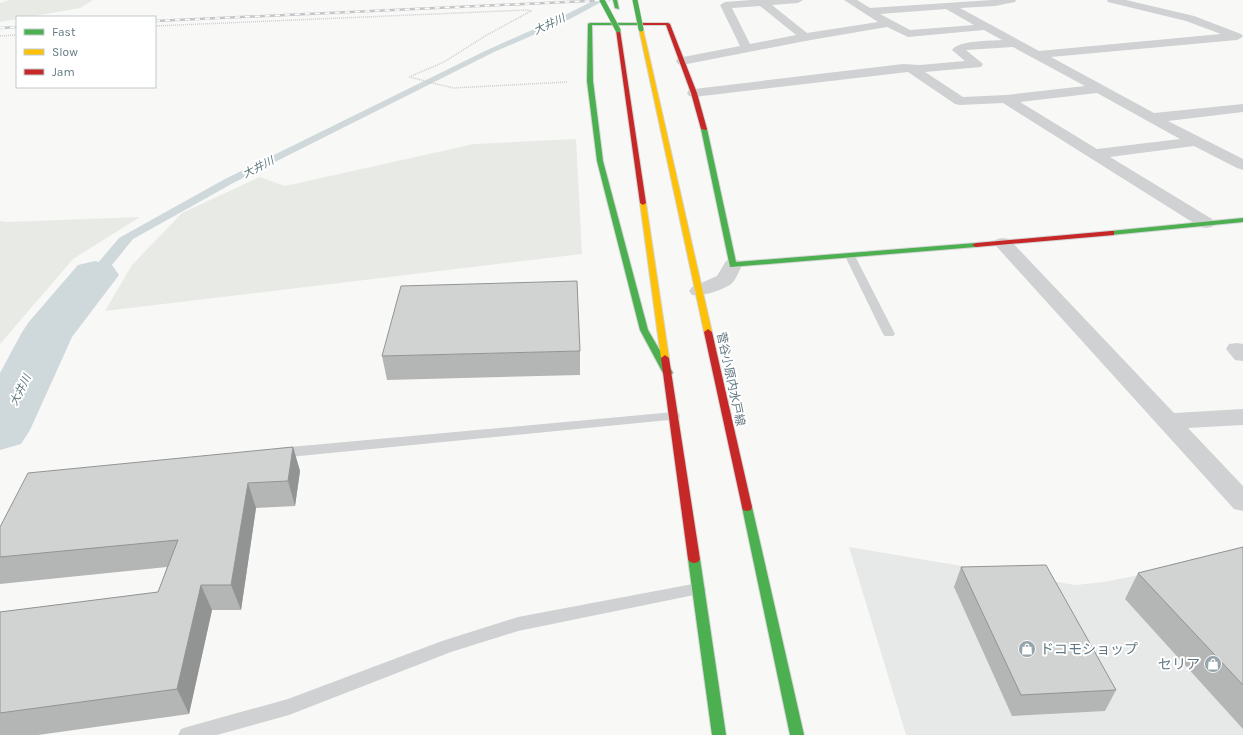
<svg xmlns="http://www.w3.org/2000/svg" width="1243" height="735" font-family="Karla,'Noto Sans JP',sans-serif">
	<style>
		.built { fill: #e7e9e8 }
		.green { fill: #e8ebe5 }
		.water { fill: #cfd8da }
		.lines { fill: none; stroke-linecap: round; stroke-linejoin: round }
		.river { fill: #cfd8da; fill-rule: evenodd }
		.fast-casing { stroke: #d4d6d6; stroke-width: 2 }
		.slow-casing { stroke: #d4d6d6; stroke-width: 2 }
		.jam-casing { stroke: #d4d6d6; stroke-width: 2 }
		.path { stroke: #cdcece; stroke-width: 1.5; stroke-dasharray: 1 1; stroke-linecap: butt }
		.lane { fill: #cfd1d2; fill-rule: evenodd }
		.street { fill: #cfd1d2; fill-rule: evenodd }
		.fast { fill: #4caf50; fill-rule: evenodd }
		.slow { fill: #ffc107; fill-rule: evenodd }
		.jam { fill: #c62828; fill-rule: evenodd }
		.rail-casing { stroke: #c4c7c7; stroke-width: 2.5 }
		.rail { stroke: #fff; stroke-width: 1.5; stroke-dasharray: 5; stroke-linecap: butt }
		.fast-bridge-casing { stroke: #d4d6d6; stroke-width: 6; stroke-linecap: butt }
		.fast-bridge { stroke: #4caf50; stroke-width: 5 }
		.wall { fill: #b4b5b5 }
		.shaded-wall { fill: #929494 }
		.building { fill: #d1d3d3; stroke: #929494 }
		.labels { text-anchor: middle; stroke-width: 4; stroke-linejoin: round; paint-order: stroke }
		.far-water-label { font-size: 11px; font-style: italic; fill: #5d777c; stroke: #fff }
		.street-label { font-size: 12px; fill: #627882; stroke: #fff }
		.near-poi-label { font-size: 14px; fill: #627882; stroke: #fff; text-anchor: start }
	</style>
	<rect width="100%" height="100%" fill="#f8f8f7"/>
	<!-- built -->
	<path class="built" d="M849,547L1075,585L1104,582L1243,554V735H906Z"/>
	<!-- green -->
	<g class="green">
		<path d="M9,0H93L80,8L29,17H17V19L0,22V3Z"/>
		<path d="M576,139L582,254L105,311L132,265L182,213L260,177L285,186L474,144Z"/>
		<path d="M140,217L73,259L0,344V221L7,222Z"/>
	</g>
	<!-- water -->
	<path class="water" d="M595,0H605L570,19L494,52L235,182L133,239L56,334L37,335L119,238L225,179L485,51L561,17Z"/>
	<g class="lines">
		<!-- river -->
		<path class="river" d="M95,261L112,265L119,275L72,337L30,430L21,444L0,450V373L21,334L28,323L78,265Z"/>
		<!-- fast casing -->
		<g class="fast-casing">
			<g id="fast">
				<path d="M613,0H617L619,9L615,8Z"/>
				<path d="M590,23H642L644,24L642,25H592L593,81L603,161L648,330L673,373L668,376L663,373L640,330L597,161L587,81L588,24Z"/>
				<path d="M704,127L707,129L736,262L976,243L980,245L976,247L730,267L701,129Z"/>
				<path d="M1243,218V222L1111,235L1107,233L1111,231Z"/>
				<path d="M747,503L751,504L752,507L804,735H790L742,507L743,504Z"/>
				<path d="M694,555L698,556L700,559L726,735H712L688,559L690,556Z"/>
			</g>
		</g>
		<!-- slow casing -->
		<g class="slow-casing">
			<g id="slow">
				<path d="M641,28L643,29L712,332L708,335L704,332L639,29Z"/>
				<path d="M643,201L646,203L669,358L665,361L661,358L640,203Z"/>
			</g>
		</g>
		<!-- jam casing -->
		<g class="jam-casing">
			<g id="jam">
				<path d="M640,23H668L670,24L697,93L707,129L706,130L701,129L691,93L666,25H642Z"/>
				<path d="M618,29L620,30L646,203L643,205L640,203L616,30Z"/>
				<path d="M1111,231H1114V235L976,247L972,245L976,243Z"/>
				<path d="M708,329L712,332L752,507L751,510L747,511L743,510L742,507L704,332Z"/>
				<path d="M665,355L669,358L700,559L698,562L694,563L690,562L688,559L661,358Z"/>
			</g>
		</g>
		<!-- path -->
		<g class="path">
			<path d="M155,26L527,10L531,11L485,36L444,62L409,77L453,88L568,82"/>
			<path d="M0,36L17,35"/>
		</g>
		<!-- lane -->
		<g class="lane">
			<path d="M850,253L855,256L895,334L893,336H885L883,334L845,256Z"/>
			<path d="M674,412L679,413L680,416L679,419L279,458L274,456L272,453L274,450L279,448Z"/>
			<path d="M698,583L704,585L706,589L704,593L518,631L451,652L289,715L217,735H178L181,729L187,727L288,699L442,641L518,617Z"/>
		</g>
		<!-- street -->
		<g class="street">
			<path d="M751,0H803L798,3L772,5L807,33L878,22L844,0H857L870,8L992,0H1016L1015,2L995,6L960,8L1039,51L1221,34L1186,21L1108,2L1107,0H1126L1194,16L1241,34L1243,36L1241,38L1237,40L1051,57L1154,113L1243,104V112L1168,121L1243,159V170L1237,168L1194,146L1110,157L1212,219L1215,223L1212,227L1206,228L1200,227L1003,103L960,105L955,104L908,72L694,97L689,96L687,93L689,90L694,89L903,64L920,65L965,61L952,50C959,40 990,41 1002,40L984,30L908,37L887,27L805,41L682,65L678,64L676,61L678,58L740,46L720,5L725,2ZM760,6L796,35L750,44L732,8ZM946,9L974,25L910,30L880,14ZM1013,47L1085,86L1006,95L963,97L925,72L981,67L983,64L966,50ZM1097,93L1180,139L1097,149L1020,102Z"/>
			<path d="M1003,238L1009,239L1174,413L1243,409V425L1188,428L1243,486V511L1234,509L997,247L994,243L997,239Z"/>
			<path d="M733,259L740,261L742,265C739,271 736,280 731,284C723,290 701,297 692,295L689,291L692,287L717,276L726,261Z"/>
			<path d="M1237,343L1243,344V361L1235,360L1226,349L1229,344Z"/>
		</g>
		<!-- fast -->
		<use href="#fast" class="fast"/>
		<!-- slow -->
		<use href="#slow" class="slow"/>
		<!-- jam -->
		<use href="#jam" class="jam"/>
		<!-- rail casing -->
		<g class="rail-casing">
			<g id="rail">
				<path d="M155,21L609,0"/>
				<path d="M0,28L17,27"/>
			</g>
		</g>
		<!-- rail -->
		<use href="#rail" class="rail"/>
		<!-- fast-bridge casing -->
		<g class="fast-bridge-casing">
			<g id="fast-bridge">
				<path d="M602,0L618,30"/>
				<path d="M635,0L641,29"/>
			</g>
		</g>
		<!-- fast-bridge -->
		<use href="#fast-bridge" class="fast-bridge"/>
	</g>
	<!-- wall -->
	<g class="wall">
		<path d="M580,351V375L387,380L382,356Z"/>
		<path d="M293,447L300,471L295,506L256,508L241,610H212L189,714L38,735H0V612L158,592L167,567L0,584V527Z"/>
		<path d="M1243,547V729L1125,599L1138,573Z"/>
		<path d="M961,567L1116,690L1105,711L1012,716L954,587Z"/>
	</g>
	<!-- shaded-wall -->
	<g class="shaded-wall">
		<path d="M293,447L300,471L295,506L288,481Z"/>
		<path d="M248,483L256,508L241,610L231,585Z"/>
		<path d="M201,585L212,610L189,714L177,689Z"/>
	</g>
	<!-- building -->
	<g class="building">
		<path d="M577,281L580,351L382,356L401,286Z"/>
		<path d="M293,447L288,481L248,483L231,585H201L177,689L0,713V612L158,592L178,540L0,557V527L28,473Z"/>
		<path d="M1243,547V685L1138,573Z"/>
		<path d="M1046,565L1116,690L1021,695L961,567Z"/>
	</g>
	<!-- icons -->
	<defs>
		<g id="shop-disc" transform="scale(0.9)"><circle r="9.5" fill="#96a5ab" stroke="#fff"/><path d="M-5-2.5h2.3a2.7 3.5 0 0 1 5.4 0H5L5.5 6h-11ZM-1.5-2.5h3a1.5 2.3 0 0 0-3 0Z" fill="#fff"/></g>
	</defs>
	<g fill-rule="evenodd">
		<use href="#shop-disc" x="1027" y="649"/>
		<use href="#shop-disc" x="1213" y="664"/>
	</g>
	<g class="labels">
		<!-- far-water labels -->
		<g class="far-water-label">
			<text transform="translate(549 24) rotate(-25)" y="4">大井川</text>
			<text transform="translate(258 167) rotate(-27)" y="4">大井川</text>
			<text transform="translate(20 390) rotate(-64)" y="4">大井川</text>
		</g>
		<!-- street labels -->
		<g class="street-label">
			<text transform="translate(731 379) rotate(78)" y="4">菅谷小原内水戸線</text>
		</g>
		<!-- near-poi labels -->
		<g class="near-poi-label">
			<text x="1040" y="654">ドコモショップ</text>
			<text x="1200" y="669" text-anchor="end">セリア</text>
		</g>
	</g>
	<!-- legend -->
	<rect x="16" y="16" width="140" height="72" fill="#ffffff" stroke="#c0c9cd"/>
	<rect x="24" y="29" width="20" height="6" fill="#4caf50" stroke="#c0c9cd"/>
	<text x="52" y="36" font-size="12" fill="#627882">Fast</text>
	<rect x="24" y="49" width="20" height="6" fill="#ffc107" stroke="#c0c9cd"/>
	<text x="52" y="56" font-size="12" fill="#627882">Slow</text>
	<rect x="24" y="69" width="20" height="6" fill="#c62828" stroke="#c0c9cd"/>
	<text x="52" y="76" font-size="12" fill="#627882">Jam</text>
</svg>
